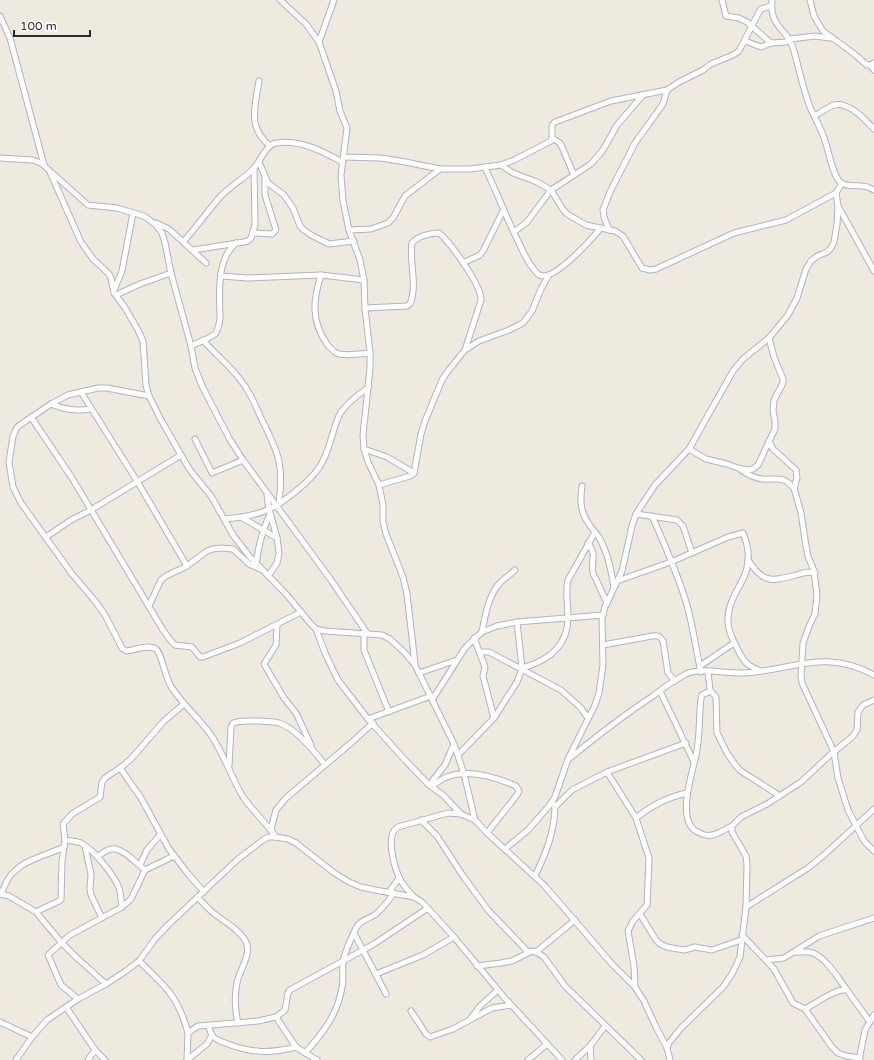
<svg xmlns="http://www.w3.org/2000/svg" width="874" height="1060" font-family="'Varela Round',sans-serif">
	<style>
		.lines { fill: none; stroke-linecap: round; stroke-linejoin: round }
		.minor-casing { stroke: #b2b3c0; stroke-width: 7 }
		.minor { stroke: #fff; stroke-width: 5 }
	</style>
	<rect width="100%" height="100%" fill="#eeeadf"/>
	<g class="lines">
		<!-- minor casing -->
		<g class="minor-casing">
			<g id="minor">
				<path d="M280,0L306,24L319,42L336,91L340,111L347,128L341,175L343,201L349,230L360,260L364,280L365,308L370,353V368L363,435L364,449L368,462L379,485L383,505V522L386,534L403,577L407,594L415,664"/>
				<path d="M722,0L726,16L739,18L747,22L771,43"/>
				<path d="M772,0C769,29 788,27 794,51C799,69 803,89 810,107C814,116 819,125 823,135C828,146 832,176 841,183C847,187 856,185 862,186C867,186 870,188 874,190"/>
				<path d="M810,0L814,16L823,31L853,53L867,65H870L874,63"/>
				<path d="M0,16L10,38L44,165"/>
				<path d="M745,41L761,47L771,43L786,42L790,39L815,36L830,38"/>
				<path d="M319,42L334,0"/>
				<path d="M870,65L874,70"/>
				<path d="M259,81C255,107 247,127 270,146"/>
				<path d="M814,116C821,113 827,107 834,105C848,101 866,120 874,129"/>
				<path d="M552,138L560,143L562,147L574,175"/>
				<path d="M343,157L381,158L400,161L440,169H470L501,165L514,160L551,141L552,138V125L555,122L611,101L667,90"/>
				<path d="M0,158L32,160L41,163L88,205L117,208L144,216L156,225L162,233L165,243L171,273L191,346L195,368L202,386L229,438L243,460L331,580L367,633"/>
				<path d="M259,162L268,183L284,195L293,208L300,226L304,230L311,235L329,244L354,241"/>
				<path d="M501,165L513,173L537,182L551,190L562,208L567,214L586,225L615,231L623,236L642,268L650,270L656,269L734,233L786,220L836,193L842,183"/>
				<path d="M485,168C497,192 506,217 518,241C523,251 528,264 536,272C538,275 541,276 544,276C559,275 591,240 600,229"/>
				<path d="M50,172L81,242L93,259L109,274L111,278L114,293L124,306L138,330L143,341L146,385L149,396L160,418L181,455L190,470L211,496L233,535L250,557L287,595L310,623L316,629L325,631L382,635L390,639L405,653L415,665L454,744L464,774L475,820L487,833L544,885L612,964L635,987L644,1001L656,1027L667,1048"/>
				<path d="M836,193L838,206L874,271"/>
				<path d="M156,223L169,229L206,263"/>
				<path d="M349,230L371,229L388,223L393,218L405,196L440,169"/>
				<path d="M609,230L604,217L603,210L610,192L635,143L663,104L667,90L679,82L703,70L711,64L733,55L739,51L759,12L761,9L771,6"/>
				<path d="M514,232L527,222L551,190L591,164L603,150L617,125L643,95"/>
				<path d="M253,233L272,234L276,230L265,195V179"/>
				<path d="M183,242C197,227 208,210 222,195C232,185 245,178 254,168C261,160 266,145 276,143C300,139 322,151 342,162"/>
				<path d="M193,250L244,242L248,241L251,238L255,225L254,169"/>
				<path d="M463,263L480,255L483,251L503,211"/>
				<path d="M321,275C313,300 311,321 327,344C330,348 333,352 339,354C348,356 360,354 370,353"/>
				<path d="M221,276L248,278L321,275L364,280"/>
				<path d="M114,290L122,271L133,213"/>
				<path d="M116,295L140,284L171,273"/>
				<path d="M365,308L407,306L410,304C418,285 409,263 412,243C418,236 430,233 439,233C450,242 482,286 481,300L465,350"/>
				<path d="M203,340C214,353 228,364 239,378C249,390 255,404 261,418C278,452 284,463 279,503"/>
				<path d="M191,346C198,342 210,339 216,333C218,329 219,324 220,320C220,295 215,261 236,243"/>
				<path d="M81,392L137,481L187,566"/>
				<path d="M149,396L107,388H98L68,395L51,404L17,427L13,436L9,462L13,487L21,503L72,574L95,601L105,615L122,648L126,651C135,650 149,644 156,649C162,653 165,679 172,688C183,705 199,718 211,735C224,754 231,777 243,797C253,811 266,823 276,837"/>
				<path d="M51,404C65,410 76,411 91,409"/>
				<path d="M31,417L72,478L163,630L171,641L175,645L192,647L200,657H203L240,643L301,612"/>
				<path d="M195,439L212,473L243,460"/>
				<path d="M769,441L773,449L796,470L797,478L794,488L801,513L806,546L808,556L814,571L817,595L815,614L810,624L803,643L801,676L802,683L834,752L838,778L848,810L864,841L874,851"/>
				<path d="M364,449L387,457L414,473"/>
				<path d="M689,449L706,459L727,464L738,468L747,470L753,469L758,465L775,429V421L773,411L774,400L783,383V379L774,357L769,338"/>
				<path d="M741,470C747,474 754,478 762,479C778,480 782,475 794,488"/>
				<path d="M379,485L410,476L414,473L421,434L425,421L442,380L448,371L465,350L479,341L509,330L523,323L532,311L541,289L549,275"/>
				<path d="M582,486C580,500 580,512 589,524C592,529 597,534 600,539C608,554 611,570 614,587"/>
				<path d="M267,495L269,509L277,538L279,553L277,563L268,576"/>
				<path d="M636,514L677,520L683,526L692,553"/>
				<path d="M652,516C665,545 678,575 687,605C693,627 696,650 701,672"/>
				<path d="M241,517L277,538"/>
				<path d="M224,519C239,518 255,516 269,509C283,503 312,480 320,466C331,450 332,427 341,412C348,402 359,394 369,387"/>
				<path d="M46,537L71,520L91,510L181,455"/>
				<path d="M588,543C598,558 590,558 593,573L607,603"/>
				<path d="M748,560C763,583 771,582 796,575C803,573 808,571 815,573"/>
				<path d="M256,565C258,548 263,529 270,514"/>
				<path d="M617,581L671,562L728,537L743,533C750,549 750,566 742,581C735,594 727,607 728,622C728,631 733,640 737,648C743,661 747,666 761,671"/>
				<path d="M149,606L161,580L166,576L187,566L207,551L213,549L221,548L233,549L249,564L260,569"/>
				<path d="M277,625L276,645L264,664L284,698L296,713L311,745"/>
				<path d="M316,629L325,653L338,680L368,719L405,760L429,785L443,795L461,814"/>
				<path d="M482,632C485,616 488,598 498,585C503,579 510,575 515,570"/>
				<path d="M364,633V650L389,712"/>
				<path d="M474,638L485,667L483,676L494,718"/>
				<path d="M603,645L652,636C658,635 660,636 663,641L668,673L675,681"/>
				<path d="M480,652H489L561,690L580,707L588,718"/>
				<path d="M700,666L734,643"/>
				<path d="M522,668C548,661 568,646 568,617C568,604 565,592 568,580L595,532"/>
				<path d="M708,672L710,690L716,697L717,733L727,753L736,766L741,771L780,796"/>
				<path d="M419,673L457,660"/>
				<path d="M660,691L694,762"/>
				<path d="M710,691L702,695L701,698C699,715 700,733 697,750C694,769 673,824 700,833C703,835 708,836 712,835C719,834 725,829 732,826"/>
				<path d="M432,700L465,648L482,632L497,626L517,622L603,615"/>
				<path d="M368,719L431,696"/>
				<path d="M458,755L494,718L517,682L522,668L517,622"/>
				<path d="M570,758C597,736 624,715 653,696C663,688 675,680 686,674C702,667 726,674 744,673C794,670 824,648 874,675"/>
				<path d="M229,766L231,727L233,723C241,720 249,721 258,721C265,722 273,721 279,723C296,728 315,752 325,765"/>
				<path d="M120,768L141,798L169,849L189,875L204,892"/>
				<path d="M607,772L636,818L649,858L647,905L633,921L628,931L634,966L635,987"/>
				<path d="M429,785L445,765L454,744"/>
				<path d="M432,787C454,764 491,775 516,786L519,791L517,795L487,833"/>
				<path d="M555,807L572,790L607,772L686,743"/>
				<path d="M636,818C652,805 667,797 687,793"/>
				<path d="M421,820L437,836L463,876L488,910L528,952"/>
				<path d="M271,829L276,810L286,798L351,743L373,723"/>
				<path d="M65,840C71,841 76,841 81,843C94,850 114,875 119,888C121,894 121,901 122,907"/>
				<path d="M85,846L91,874L90,889L91,895L102,918"/>
				<path d="M505,849L528,830L549,806L555,797L568,759L595,705L599,693L603,665L602,619L605,607L622,571L632,526L636,514L655,485L689,449L733,371L743,359L769,338L788,315L797,298L806,269L811,261L817,256L827,252L831,248L834,242L837,224L838,206"/>
				<path d="M97,857C101,854 106,850 111,849C121,846 137,864 145,870L174,856"/>
				<path d="M140,865L147,850L160,835"/>
				<path d="M535,876C546,853 555,831 555,805"/>
				<path d="M389,892L399,878"/>
				<path d="M0,894L9,896L36,912L61,942L77,958L106,984"/>
				<path d="M1,894C5,885 8,876 16,870C27,859 50,854 64,847"/>
				<path d="M414,897C409,891 402,885 399,877C394,866 385,834 398,827L448,813L461,814L475,820"/>
				<path d="M198,898C202,902 207,907 211,911C222,921 239,928 246,942C252,955 239,970 237,983C234,997 235,1010 238,1023"/>
				<path d="M746,907L808,868L824,855L874,809"/>
				<path d="M36,912L61,900L62,861L65,840L63,824L72,814L100,797L102,782L105,778L120,768L131,759L164,721L184,704"/>
				<path d="M640,914L656,940L660,944L667,947L684,950L695,947L712,950L741,940"/>
				<path d="M354,933L386,994"/>
				<path d="M742,935L774,969L793,1003L805,1009L832,1047L838,1053L846,1056L860,1058"/>
				<path d="M536,952L575,920"/>
				<path d="M794,952C800,952 807,951 813,953C827,959 838,978 847,990"/>
				<path d="M766,960L784,958L819,936L874,918"/>
				<path d="M139,961C165,986 178,996 188,1033"/>
				<path d="M477,966L501,963L512,961L532,951L536,952L544,957L565,986L641,1060"/>
				<path d="M376,974L423,955L454,937"/>
				<path d="M78,999L61,985L48,955L70,935L122,907L131,899L145,870"/>
				<path d="M66,1007L95,1050L105,1060"/>
				<path d="M805,1009C815,1004 836,988 847,990L870,1022"/>
				<path d="M411,1011L426,1034L430,1037L453,1029L492,1008L511,1005"/>
				<path d="M276,1017L296,1047L317,1060"/>
				<path d="M471,1018L480,1006L498,990"/>
				<path d="M0,1022L32,1037"/>
				<path d="M208,1026C210,1028 210,1032 212,1035C214,1039 220,1041 225,1043C251,1053 269,1054 296,1047"/>
				<path d="M590,1046L591,1060"/>
				<path d="M305,1053C323,1033 338,1014 342,987C344,979 342,971 343,963C343,956 353,934 356,928C360,920 369,919 376,914C383,908 388,901 394,893"/>
				<path d="M16,1060L32,1037L47,1020L78,999L106,984L126,971L139,961L155,939L168,925L237,860L263,840L268,837H276L288,839L296,843L333,872L349,882L361,887L375,890L414,897L422,902L454,937L503,996L562,1060"/>
				<path d="M88,1060L95,1050"/>
				<path d="M187,1060L188,1033L192,1030L198,1026L258,1021L276,1017L285,1010L288,993L290,990L374,944L428,908"/>
				<path d="M187,1060L207,1044L212,1035"/>
				<path d="M528,1060L547,1044"/>
				<path d="M575,1060L590,1046L605,1026"/>
				<path d="M670,1060L667,1048L669,1043L681,1028L723,987L732,974L740,957L746,907L747,865L746,856L732,832V826L741,817L767,804L801,782L830,755L852,737L857,730L858,712L863,705L874,700"/>
				<path d="M859,1060L865,1030L874,1015"/>
			</g>
		</g>
		<!-- minor -->
		<use href="#minor" class="minor"/>
	</g>
	<!-- scale -->
	<path d="M14 30v6h76v-6" fill="none" stroke="#2c2c2c" stroke-width="2"/>
	<text x="20" y="30" font-size="12" fill="#2c2c2c" stroke="#ffffff" stroke-width="3" paint-order="stroke">100 m</text>
</svg>
